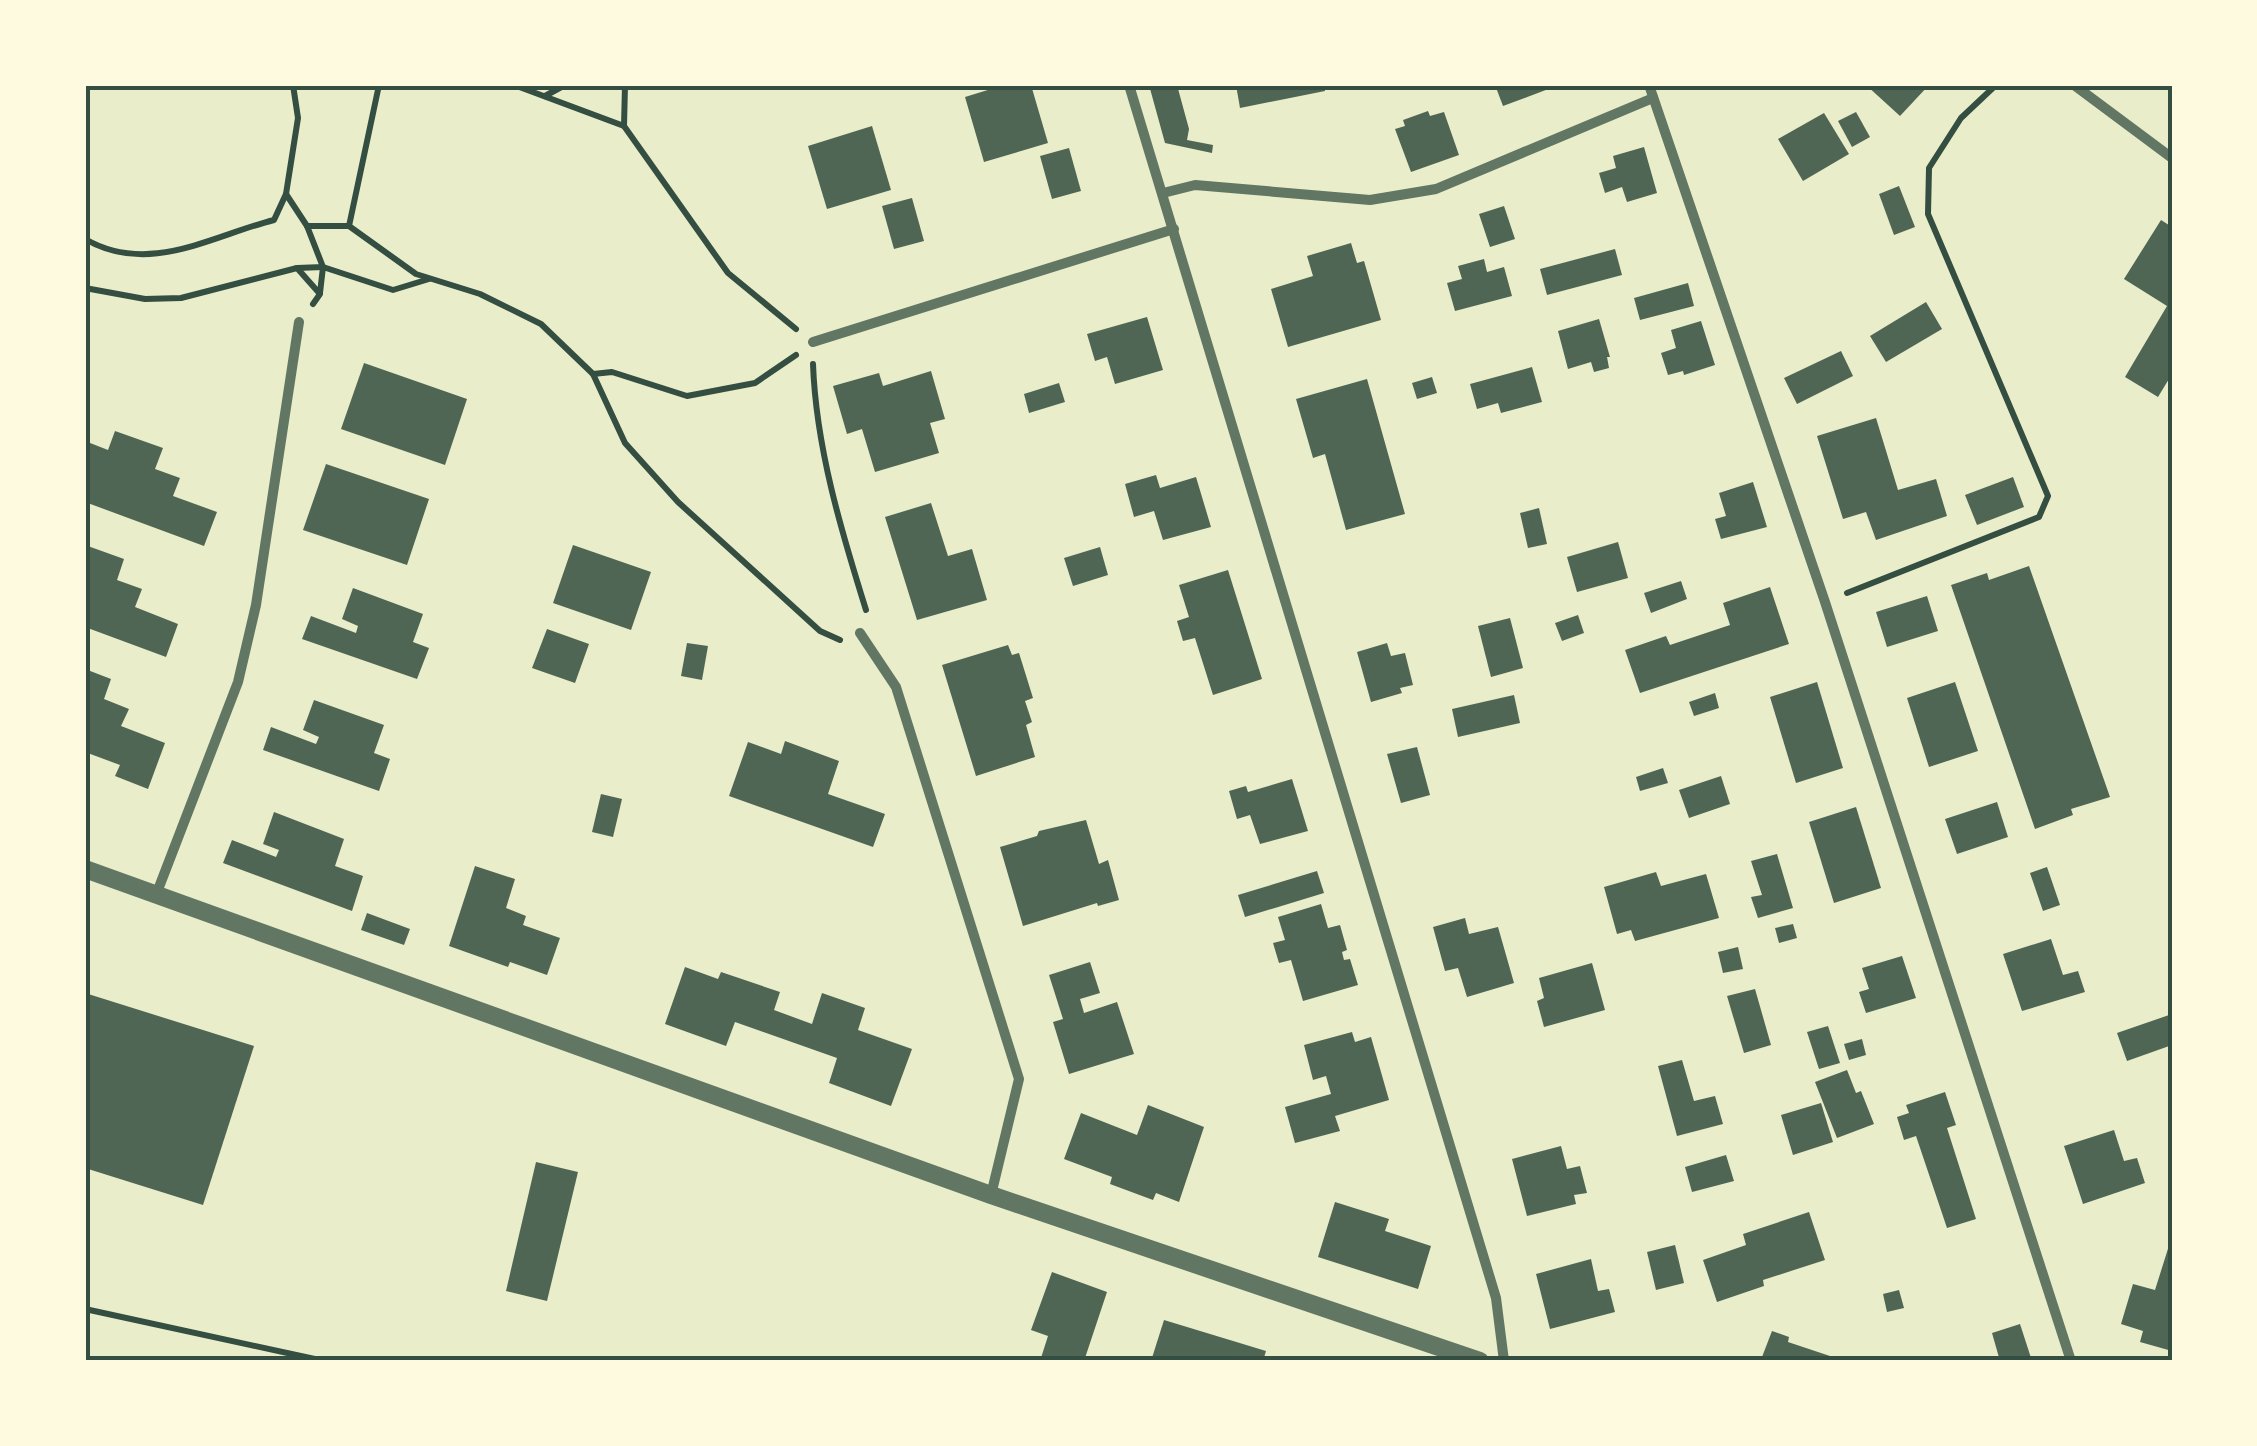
<svg xmlns="http://www.w3.org/2000/svg" width="2257" height="1446" font-family="'Fira Sans Condensed',sans-serif">
	<style>
		.building { fill: #4f6655 }
		.lines { fill: none; stroke-linecap: round; stroke-linejoin: round }
		.path { stroke: #344e41; stroke-width: 6 }
		.minor { stroke: #617663; stroke-width: 10 }
		.tertiary { stroke: #617663; stroke-width: 18 }
		.neatline { fill: none; stroke: #344e41; stroke-width: 4 }
	</style>
	<rect width="100%" height="100%" fill="#e9edc9"/>
	<!-- building -->
	<g class="building">
		<path d="M1004,85H1031L1048,143L984,162L965,97Z"/>
		<path d="M1149,85H1177L1189,129L1187,140L1213,145L1212,153L1165,143Z"/>
		<path d="M1236,85H1324L1325,91L1240,108Z"/>
		<path d="M1495,85H1559L1503,106Z"/>
		<path d="M1866,85H1929L1900,116Z"/>
		<path d="M1428,111L1430,116L1444,112L1459,155L1411,172L1395,129L1405,126L1403,120Z"/>
		<path d="M1856,112L1870,137L1852,147L1838,121Z"/>
		<path d="M1824,113L1849,154L1803,181L1778,139Z"/>
		<path d="M872,126L891,190L827,209L808,146Z"/>
		<path d="M1644,147L1657,193L1627,202L1622,187L1605,193L1599,173L1616,168L1613,156Z"/>
		<path d="M1069,148L1081,191L1052,199L1040,156Z"/>
		<path d="M1899,186L1915,227L1894,235L1879,194Z"/>
		<path d="M912,198L924,241L894,249L882,206Z"/>
		<path d="M1504,206L1515,239L1490,247L1479,214Z"/>
		<path d="M2161,220L2172,227V374L2158,397L2125,377L2167,306L2124,279Z"/>
		<path d="M1351,243L1357,263L1364,261L1381,320L1288,347L1271,289L1313,276L1307,256Z"/>
		<path d="M1615,249L1622,275L1547,295L1540,269Z"/>
		<path d="M1484,259L1487,272L1504,267L1512,296L1455,311L1447,283L1462,279L1458,266Z"/>
		<path d="M1688,283L1694,306L1640,320L1634,298Z"/>
		<path d="M1926,302L1942,329L1886,362L1870,336Z"/>
		<path d="M1147,317L1163,370L1115,384L1107,357L1095,361L1087,334Z"/>
		<path d="M1599,319L1610,357H1607L1609,368L1594,372L1591,362L1568,369L1558,331Z"/>
		<path d="M1701,321L1715,365L1684,375L1683,371L1668,375L1661,353L1676,348L1671,330Z"/>
		<path d="M1841,351L1853,376L1797,404L1784,378Z"/>
		<path d="M364,363L467,399L445,465L341,429Z"/>
		<path d="M1532,367L1542,402L1501,413L1498,403L1477,409L1470,384Z"/>
		<path d="M931,371L945,419L930,423L939,453L875,472L862,429L847,434L833,386L879,373L883,386Z"/>
		<path d="M1432,377L1437,393L1417,399L1412,383Z"/>
		<path d="M1367,379L1405,514L1346,530L1325,454L1313,458L1296,399Z"/>
		<path d="M1059,383L1065,402L1029,413L1024,394Z"/>
		<path d="M1876,418L1898,490L1936,479L1947,516L1876,540L1866,512L1843,519L1817,436Z"/>
		<path d="M115,431L163,448L155,469L180,478L173,496L217,512L204,546L85,502V441L108,450Z"/>
		<path d="M326,464L429,499L407,565L303,530Z"/>
		<path d="M1156,475L1160,488L1196,477L1211,527L1163,540L1154,511L1134,517L1125,484Z"/>
		<path d="M2013,477L2024,507L1977,525L1965,495Z"/>
		<path d="M1753,482L1767,527L1721,539L1715,519L1726,516L1719,493Z"/>
		<path d="M931,503L948,556L972,549L987,600L917,620L885,517Z"/>
		<path d="M1539,508L1547,544L1528,548L1520,513Z"/>
		<path d="M1618,542L1628,578L1577,592L1567,557Z"/>
		<path d="M85,545L124,559L117,580L142,589L135,607L178,624L166,657L85,627Z"/>
		<path d="M573,545L651,572L631,630L553,603Z"/>
		<path d="M1100,547L1108,575L1073,586L1064,558Z"/>
		<path d="M2029,566L2110,797L2071,809L2073,815L2035,829L1951,585L1987,573L1989,580Z"/>
		<path d="M1228,570L1262,679L1213,695L1195,638L1183,641L1177,621L1189,617L1179,585Z"/>
		<path d="M1681,581L1687,599L1651,613L1644,593Z"/>
		<path d="M1770,587L1789,644L1640,693L1625,650L1666,636L1670,645L1730,625L1723,603Z"/>
		<path d="M353,588L423,614L413,642L429,648L417,679L302,639L311,616L356,633L358,626L342,619Z"/>
		<path d="M1927,596L1938,631L1887,647L1876,612Z"/>
		<path d="M1578,615L1584,633L1562,641L1555,623Z"/>
		<path d="M1510,618L1523,668L1491,677L1478,626Z"/>
		<path d="M547,629L589,644L575,683L532,668Z"/>
		<path d="M687,643L708,646L702,680L681,676Z"/>
		<path d="M1387,643L1391,656L1405,653L1413,685L1400,688L1402,693L1371,702L1357,652Z"/>
		<path d="M1008,645L1012,655L1019,653L1033,698L1025,701L1032,722L1026,725L1035,757L976,776L942,665Z"/>
		<path d="M85,669L111,679L104,699L129,709L121,726L165,743L148,789L115,776L120,765L85,752Z"/>
		<path d="M1817,682L1843,768L1796,783L1770,697Z"/>
		<path d="M1955,682L1978,751L1929,767L1907,698Z"/>
		<path d="M1715,693L1719,708L1694,716L1689,702Z"/>
		<path d="M1514,695L1520,723L1458,737L1452,709Z"/>
		<path d="M314,700L384,725L374,753L390,759L379,791L263,750L271,727L316,744L319,737L303,730Z"/>
		<path d="M785,741L839,761L828,794L885,814L873,847L729,796L748,742L781,754Z"/>
		<path d="M1417,747L1430,795L1401,803L1387,754Z"/>
		<path d="M1663,768L1668,783L1640,791L1636,777Z"/>
		<path d="M1721,776L1730,804L1689,818L1679,790Z"/>
		<path d="M1292,779L1308,831L1260,844L1250,815L1237,819L1229,791L1246,786L1248,792Z"/>
		<path d="M601,794L622,799L613,837L592,832Z"/>
		<path d="M1997,802L2008,837L1957,854L1945,819Z"/>
		<path d="M1856,807L1881,888L1834,903L1809,822Z"/>
		<path d="M274,812L344,839L335,866L363,876L352,911L223,863L232,840L276,857L279,850L263,844Z"/>
		<path d="M1086,820L1099,864L1108,860L1119,900L1098,906L1097,903L1023,926L1000,847L1037,836L1039,831Z"/>
		<path d="M1777,854L1793,908L1758,918L1751,897L1762,895L1751,861Z"/>
		<path d="M475,866L515,879L506,908L526,916L523,925L560,938L547,975L510,962L508,967L449,946Z"/>
		<path d="M2047,867L2060,905L2043,911L2030,873Z"/>
		<path d="M1317,871L1324,893L1245,917L1238,895Z"/>
		<path d="M1656,872L1661,886L1706,874L1719,918L1635,941L1631,930L1617,934L1604,887Z"/>
		<path d="M1321,904L1328,928L1340,925L1347,950L1342,952L1344,960L1350,959L1358,985L1303,1001L1291,960L1279,963L1273,943L1285,940L1278,917Z"/>
		<path d="M367,913L410,929L404,945L361,930Z"/>
		<path d="M1465,918L1469,934L1498,927L1514,983L1467,997L1458,968L1445,971L1433,927Z"/>
		<path d="M1793,924L1797,938L1779,943L1775,928Z"/>
		<path d="M2051,939L2063,975L2078,971L2085,992L2022,1011L2003,954Z"/>
		<path d="M1738,947L1743,969L1723,973L1718,952Z"/>
		<path d="M1902,956L1916,998L1866,1013L1859,992L1869,989L1862,968Z"/>
		<path d="M1090,962L1100,993L1080,999L1084,1013L1117,1002L1134,1054L1069,1074L1053,1022L1063,1019L1049,975Z"/>
		<path d="M1592,963L1605,1010L1544,1027L1537,1001L1544,998L1539,978Z"/>
		<path d="M685,967L718,979L721,972L780,992L774,1010L812,1024L822,993L865,1008L858,1030L912,1049L891,1106L829,1083L837,1058L735,1022L726,1046L665,1024Z"/>
		<path d="M1755,989L1771,1045L1744,1053L1727,996Z"/>
		<path d="M85,993L254,1046L203,1205L85,1168Z"/>
		<path d="M2172,1014V1045L2127,1061L2117,1033Z"/>
		<path d="M1828,1026L1840,1063L1819,1069L1807,1032Z"/>
		<path d="M1352,1032L1355,1042L1371,1037L1389,1100L1335,1116L1340,1131L1295,1143L1285,1107L1331,1094L1326,1076L1313,1080L1304,1045Z"/>
		<path d="M1862,1039L1866,1055L1849,1060L1844,1044Z"/>
		<path d="M1682,1060L1694,1101L1715,1096L1723,1124L1677,1136L1658,1066Z"/>
		<path d="M1847,1070L1856,1093L1861,1091L1874,1124L1837,1138L1815,1082Z"/>
		<path d="M1945,1092L1956,1125L1947,1128L1976,1219L1947,1228L1916,1136L1904,1140L1897,1117L1909,1113L1906,1105Z"/>
		<path d="M1821,1103L1833,1142L1793,1155L1781,1115Z"/>
		<path d="M1148,1105L1204,1127L1179,1202L1156,1193L1153,1200L1110,1184L1112,1177L1064,1159L1081,1113L1137,1135Z"/>
		<path d="M2114,1130L2124,1161L2137,1158L2145,1183L2083,1204L2064,1146Z"/>
		<path d="M1561,1146L1567,1169L1580,1166L1587,1193L1574,1195L1576,1204L1527,1216L1512,1159Z"/>
		<path d="M1726,1155L1734,1181L1692,1192L1685,1167Z"/>
		<path d="M536,1162L578,1172L547,1301L506,1291Z"/>
		<path d="M1335,1202L1389,1219L1385,1231L1431,1246L1418,1289L1318,1257Z"/>
		<path d="M1809,1212L1825,1260L1763,1280L1764,1286L1717,1302L1703,1260L1746,1245L1743,1234Z"/>
		<path d="M2172,1236V1351L2140,1342L2143,1331L2121,1324L2133,1284L2155,1290Z"/>
		<path d="M1675,1245L1684,1283L1656,1290L1647,1252Z"/>
		<path d="M1591,1259L1598,1291L1609,1289L1615,1312L1550,1329L1536,1274Z"/>
		<path d="M1052,1272L1107,1292L1084,1361H1040L1048,1336L1031,1330Z"/>
		<path d="M1899,1290L1904,1308L1887,1312L1883,1294Z"/>
		<path d="M1164,1320L1266,1351L1263,1361H1151Z"/>
		<path d="M2020,1324L2032,1361H2000L1992,1333Z"/>
		<path d="M1772,1331L1789,1337L1788,1342L1833,1357L1832,1361H1772L1762,1357Z"/>
	</g>
	<g class="lines">
		<!-- path -->
		<g class="path">
			<path d="M379,85L349,226L416,274L480,294L541,324L593,374L625,443L678,502L820,631L840,640"/>
			<path d="M514,85L624,126L728,273L796,329"/>
			<path d="M545,96L565,85"/>
			<path d="M624,126L625,85"/>
			<path d="M286,194L298,118L293,85"/>
			<path d="M307,226H349"/>
			<path d="M85,239C149,276 211,236 274,220L286,194L307,226L323,267L297,268"/>
			<path d="M85,288L145,299L181,298L297,268L320,294L313,304"/>
			<path d="M320,293L323,267L393,290L429,279"/>
			<path d="M813,364C816,447 841,530 866,610"/>
			<path d="M593,374L612,372L687,396L755,383L796,355"/>
			<path d="M1847,593L2039,517L2048,496L1928,214L1929,168L1961,118L1996,85"/>
			<path d="M85,1309L324,1361"/>
		</g>
		<!-- minor -->
		<g class="minor">
			<path d="M1129,85L1496,1298L1504,1361"/>
			<path d="M1649,85L1825,602L2071,1361"/>
			<path d="M2074,85L2172,158"/>
			<path d="M1163,193L1195,185L1370,200L1436,189L1653,98"/>
			<path d="M813,342L1174,229"/>
			<path d="M860,633L896,687L1019,1079L991,1195"/>
			<path d="M156,895L238,682L256,605L299,322"/>
		</g>
		<!-- tertiary -->
		<path class="tertiary" d="M85,869L991,1195L1480,1361"/>
	</g>
	<!-- border -->
	<rect width="2257" height="1446" fill="none" stroke="#fefae0" stroke-width="175"/>
	<rect x="88" y="88" width="2082" height="1270" class="neatline"/>
</svg>
